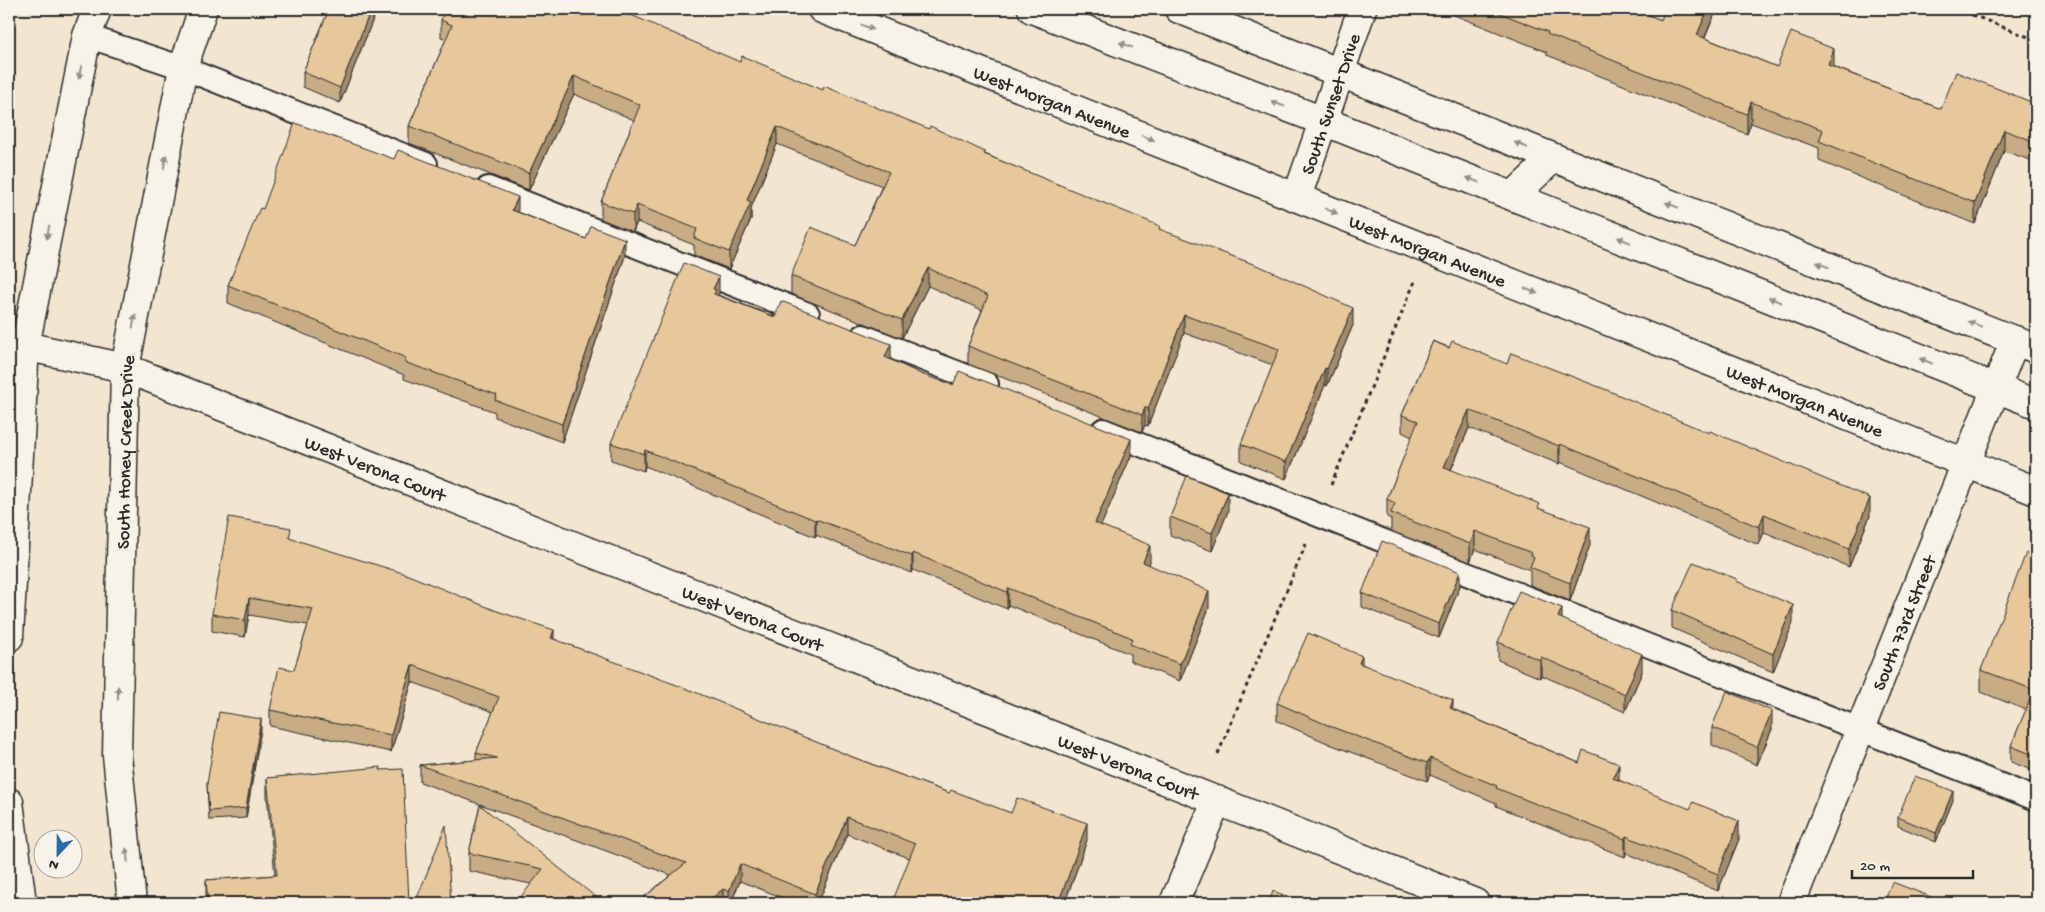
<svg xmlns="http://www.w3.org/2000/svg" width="2045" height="912" font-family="'Gochi Hand',sans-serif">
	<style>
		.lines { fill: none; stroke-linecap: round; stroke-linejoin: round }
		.service-casing { stroke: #2b2b2b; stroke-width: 26 }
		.minor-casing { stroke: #2b2b2b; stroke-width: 31 }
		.tertiary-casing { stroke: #2b2b2b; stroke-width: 31 }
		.path { stroke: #2b2b2b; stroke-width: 3; stroke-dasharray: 4 4; stroke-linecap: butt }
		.service { stroke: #f7f3e8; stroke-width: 22 }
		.minor { stroke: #f7f3e8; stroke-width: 28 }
		.tertiary { stroke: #f7f3e8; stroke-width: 28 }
		.wall { fill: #c7ac84; stroke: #2b2b2b }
		.shaded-wall { fill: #a28c6c; stroke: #2b2b2b }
		.building { fill: #e7c89a; stroke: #2b2b2b }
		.oneway { fill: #918f8a }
		.labels { text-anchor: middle; stroke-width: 4; stroke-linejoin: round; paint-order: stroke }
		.street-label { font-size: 19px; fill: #2b2b2b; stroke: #f7f3e8 }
	</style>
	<rect width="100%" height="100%" fill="#f2e6d1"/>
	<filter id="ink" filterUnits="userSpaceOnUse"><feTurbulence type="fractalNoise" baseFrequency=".02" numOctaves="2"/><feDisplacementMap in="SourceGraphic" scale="10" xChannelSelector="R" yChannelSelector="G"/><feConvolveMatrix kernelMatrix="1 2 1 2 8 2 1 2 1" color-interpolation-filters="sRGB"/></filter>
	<g filter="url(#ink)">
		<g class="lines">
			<!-- service casing -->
			<g class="service-casing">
				<g id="service">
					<path d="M87,36L183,68L426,164"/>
					<path d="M488,188L808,314"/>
					<path d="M863,336L987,384"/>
					<path d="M1103,430L2036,799"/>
				</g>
			</g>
			<!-- minor casing -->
			<g class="minor-casing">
				<g id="minor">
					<path d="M1179,9L2036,349"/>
					<path id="s1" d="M1297,197L1362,9"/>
					<path id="s2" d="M25,346L125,368L1475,903"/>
					<path d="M9,637L25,346L87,36L97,9"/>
					<path d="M9,802L22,903"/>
					<path id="s3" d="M132,903L117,755L125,368L183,68L203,9"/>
					<path d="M1174,903L1217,800"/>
					<path id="s4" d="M1791,903L2015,340"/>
				</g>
			</g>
			<!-- tertiary casing -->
			<g class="tertiary-casing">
				<g id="tertiary">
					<path id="s5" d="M822,9L2036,491"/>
					<path d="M1032,9L1323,121L2036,404"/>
					<path d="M1513,196L1553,158"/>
				</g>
			</g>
			<!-- path -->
			<g class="path">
				<path d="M1957,9L2036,40"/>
				<path d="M1331,485L1415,281"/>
				<path d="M1218,754L1306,544"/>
			</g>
			<!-- service -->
			<use href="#service" class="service"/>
			<!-- minor -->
			<use href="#minor" class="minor"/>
			<!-- tertiary -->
			<use href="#tertiary" class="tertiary"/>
		</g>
		<!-- wall -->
		<g class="wall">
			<path d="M329,9H377L340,103L303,87V72Z"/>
			<path d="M1449,9H1634L1661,20L1717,9L1705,38L1777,67H1834L1941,109L2036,104V162L2004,151L1975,224L1819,161V148L1751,123L1747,134L1547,55V52L1449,13Z"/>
			<path d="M441,20L740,62L823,90L985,154L1160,230L1353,325L1327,386L1325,385L1286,479L1241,461V444L1273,365L1184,333L1148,426L1145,425L1142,432L968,364V346L982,310L928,286L902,338L791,294V276L855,245L882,186L777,144L751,208V219L729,269L694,255V245L637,222L633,232L601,219V202L634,120L574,94L529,190L409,143V126L446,39L441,37Z"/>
			<path d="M263,209L518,212L625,256L562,442L495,417V412L404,379V375L228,303V285Z"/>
			<path d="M719,293L718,295L891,360L921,374L1131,456L1101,525L1150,562L1148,565L1209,608L1180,681L1130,661V654L1008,605L1007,609L913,570L912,573L816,535L815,537L645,466L644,471L611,460V443Z"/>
			<path d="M1433,341L1870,516L1849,567L1764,532L1759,545L1560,462L1559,464L1469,428L1451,470L1540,509L1590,545L1570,601L1530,585V570L1475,549L1470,562L1391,531V519L1387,517V499L1412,437L1402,432V415Z"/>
			<path d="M1228,511L1212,551L1170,535V517Z"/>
			<path d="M291,539L554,639L855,758L949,793L1011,813L1087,840L1068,894L909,858L847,834L818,903H796L740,881L731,903H637L671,875L420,782V765L476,760V753L493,712L412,682L391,752L270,726V710L294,670L308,625L249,615L245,637L212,631V614Z"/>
			<path d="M2036,557V772L2011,762V746L2026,710L1981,692V670Z"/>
			<path d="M1737,581L1793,623L1773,672L1672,628V610Z"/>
			<path d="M1460,586L1439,638L1362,607V593Z"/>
			<path d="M1562,619L1642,672L1625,712L1541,675L1540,678L1498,660V642Z"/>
			<path d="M1362,664L1453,709L1619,780L1739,839L1718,891L1626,853L1625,857L1496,806V803L1430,775L1427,781L1332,745L1277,721V703Z"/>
			<path d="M1712,727L1772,729L1757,765L1712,745Z"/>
			<path d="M261,729L246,818L209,820L207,784Z"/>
			<path d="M381,770L409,903H206V880L275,875L267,796V778Z"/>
			<path d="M1953,800L1936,842L1898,826V817Z"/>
			<path d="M480,805L597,903L531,884L469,871V853Z"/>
		</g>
		<!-- shaded-wall -->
		<g class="shaded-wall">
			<path d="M371,9H377L340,103V88Z"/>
			<path d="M1708,9H1717L1697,55V35Z"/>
			<path d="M1834,49V70L1828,65Z"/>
			<path d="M574,76V94L529,190V173Z"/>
			<path d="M1751,102V123L1747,134V114Z"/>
			<path d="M777,127V144L751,208V219L729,269V252L747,200Z"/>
			<path d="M2004,130V151L1975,224V203Z"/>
			<path d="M518,197V214L512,210Z"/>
			<path d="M637,205V222L633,232V214Z"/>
			<path d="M625,239V256L562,442V424Z"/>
			<path d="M928,268V286L902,338V320Z"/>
			<path d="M719,277V293L716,301L713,289Z"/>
			<path d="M1353,308V325L1327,386V369Z"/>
			<path d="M1184,315V333L1148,426V409Z"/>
			<path d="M891,344V361L885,357Z"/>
			<path d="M1325,368V385L1286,479V462Z"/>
			<path d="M1145,407V425L1142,432V415Z"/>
			<path d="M1469,410V428L1444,485V467Z"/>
			<path d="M1131,439V456L1095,540V523Z"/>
			<path d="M1560,444V462L1559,464V446Z"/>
			<path d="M645,450V466L644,471V454Z"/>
			<path d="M1228,493V511L1212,551V533Z"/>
			<path d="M1870,498V516L1849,567V549Z"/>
			<path d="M1764,514V532L1759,545V527Z"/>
			<path d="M816,519V535L815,537V520Z"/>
			<path d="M1590,527V545L1570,601V583Z"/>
			<path d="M1475,531V549L1470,562V544Z"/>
			<path d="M1150,545V562L1143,579V562Z"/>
			<path d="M913,553V570L912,573V556Z"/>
			<path d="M1460,572V586L1439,638V624Z"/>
			<path d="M1008,588V605L1007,609V592Z"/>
			<path d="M1209,591V608L1180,681V664Z"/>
			<path d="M249,598V615L245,637V620Z"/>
			<path d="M1793,605V623L1773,672V654Z"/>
			<path d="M1562,608V626L1558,617Z"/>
			<path d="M554,630V647L551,638Z"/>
			<path d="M1642,654V672L1625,712V694Z"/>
			<path d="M1362,656V674L1359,663Z"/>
			<path d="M1541,657V675L1540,678V660Z"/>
			<path d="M412,665V682L391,752V735Z"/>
			<path d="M2036,678V701L2032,712V689Z"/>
			<path d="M1453,700V718L1450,708Z"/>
			<path d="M1772,711V729L1757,765V747Z"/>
			<path d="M261,719V729L246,818V808Z"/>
			<path d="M1430,758V775L1427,781V763Z"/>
			<path d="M1619,764V782L1613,778Z"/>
			<path d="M1953,791V800L1936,842V833Z"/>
			<path d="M847,817V834L818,903H815V894Z"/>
			<path d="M1739,821V839L1718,891V874Z"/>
			<path d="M1087,823V840L1068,894L1064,903H1058Z"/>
			<path d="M1626,836V853L1625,857V839Z"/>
			<path d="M740,864V881L731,903H729V891Z"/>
			<path d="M723,889V903H706Z"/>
			<path d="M597,898V903H593Z"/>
		</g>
		<!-- building -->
		<g class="building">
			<path d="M329,9H371L340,88L303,72Z"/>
			<path d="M446,9H617L740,62L742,56L823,90L824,86L929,129L930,126L985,152L984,154L1160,226L1159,229L1264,268L1353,308L1327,369L1325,368L1286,462L1241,444L1279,349L1184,315L1148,409L1145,407L1142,415L968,346L988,296L928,268L902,320L791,276L811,227L855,245L889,172L777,127L747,200L751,202L729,252L694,238L697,229L637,205L633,214L601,202L640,105L574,76L529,173L409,126L452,25L441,20Z"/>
			<path d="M1490,9H1634L1661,20L1665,9H1708L1697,35L1777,67L1791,32L1834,49L1828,65L1941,109L1956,72L2036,104V142L2004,130L1975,203L1819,141L1823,130L1751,102L1747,114L1547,34L1548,32Z"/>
			<path d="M295,123L394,159L398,150L518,197L512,210L586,239L591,226L625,239L562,424L495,400L497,395L404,362L406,358L228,285L260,208L263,209Z"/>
			<path d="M684,263L719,277L713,289L716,290L714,294L775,317L781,301L891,344L885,357L921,374L953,385L959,371L1131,439L1095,523L1150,545L1143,562L1209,591L1180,664L1130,644L1132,638L1008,588L1007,592L913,553L912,556L816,519L815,520L645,450L644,454L611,443Z"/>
			<path d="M1433,341L1449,348L1452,341L1507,364L1511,353L1607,390L1709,433L1710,431L1870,498L1849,549L1764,514L1759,527L1560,444L1559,446L1469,410L1444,467L1540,504L1538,508L1590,527L1570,583L1530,567L1534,557L1531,555L1532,553L1475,531L1470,544L1391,513L1395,503L1387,499L1418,421L1402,415Z"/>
			<path d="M1187,476L1228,493L1212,533L1170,517Z"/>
			<path d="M229,517L291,528L289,538L403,573L497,611L554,630L551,638L690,690L855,758L949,793L951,790L1011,813L1017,798L1087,823L1068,877L1058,903H892L915,844L847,817L815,894L740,864L729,891L723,889L706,903H637L686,863L420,765L497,758L476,753L499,697L412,665L391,735L270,710L279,667L294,670L313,609L249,598L245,620L212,614Z"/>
			<path d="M1382,541L1460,572L1439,624L1362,593Z"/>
			<path d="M2026,553L2036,557V678L2032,689L1981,670Z"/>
			<path d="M1693,562L1737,579L1736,581L1793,605L1773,654L1672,610Z"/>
			<path d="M1519,591L1562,608L1558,617L1642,654L1625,694L1541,657L1540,660L1498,642Z"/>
			<path d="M1308,633L1362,656L1359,663L1453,700L1450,708L1579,763L1583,750L1619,764L1613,778L1690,809L1693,802L1739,821L1718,874L1626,836L1625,839L1496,788L1497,786L1430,758L1427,763L1332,727L1277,703Z"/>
			<path d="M1727,691L1772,711L1757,747L1712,727Z"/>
			<path d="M2031,697L2036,699V756L2011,746Z"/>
			<path d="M219,712L261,719L246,808L209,811L207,784Z"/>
			<path d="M381,767L380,770L403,769L409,903H208L206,880L277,875L267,778Z"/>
			<path d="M1915,776L1953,791L1936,833L1898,817Z"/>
			<path d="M480,805L597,898L593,903H516L543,869L469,853Z"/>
			<path d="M446,825L451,903H415Z"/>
			<path d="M1892,882L1947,903H1884Z"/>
			<path d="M1273,891L1305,903H1269Z"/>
		</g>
		<!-- one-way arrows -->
		<defs><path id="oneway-solid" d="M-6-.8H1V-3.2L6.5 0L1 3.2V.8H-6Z" transform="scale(1.25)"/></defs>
		<g class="oneway">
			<use href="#oneway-solid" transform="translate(867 27) rotate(22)"/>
			<use href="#oneway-solid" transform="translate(1126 45) rotate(-159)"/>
			<use href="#oneway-solid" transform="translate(80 72) rotate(101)"/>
			<use href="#oneway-solid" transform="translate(1278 104) rotate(-159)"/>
			<use href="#oneway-solid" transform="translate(1148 138) rotate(22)"/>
			<use href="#oneway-solid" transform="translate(1521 145) rotate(-158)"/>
			<use href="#oneway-solid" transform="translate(165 162) rotate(-79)"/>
			<use href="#oneway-solid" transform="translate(1473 180) rotate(-158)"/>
			<use href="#oneway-solid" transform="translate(1672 205) rotate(-158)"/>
			<use href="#oneway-solid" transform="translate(1331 211) rotate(22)"/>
			<use href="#oneway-solid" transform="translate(48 232) rotate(101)"/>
			<use href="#oneway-solid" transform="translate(1624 240) rotate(-158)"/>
			<use href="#oneway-solid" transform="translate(1823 265) rotate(-158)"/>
			<use href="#oneway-solid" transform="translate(1531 291) rotate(22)"/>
			<use href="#oneway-solid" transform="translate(1775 300) rotate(-158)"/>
			<use href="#oneway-solid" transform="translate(134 321) rotate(-79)"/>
			<use href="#oneway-solid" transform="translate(1975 324) rotate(-158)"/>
			<use href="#oneway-solid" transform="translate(1926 361) rotate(-158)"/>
			<use href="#oneway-solid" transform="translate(118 693) rotate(-89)"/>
			<use href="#oneway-solid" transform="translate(127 855) rotate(-96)"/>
		</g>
	</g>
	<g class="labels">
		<!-- street labels -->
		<g class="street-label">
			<text dy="7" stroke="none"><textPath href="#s5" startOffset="248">West Morgan Avenue</textPath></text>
			<text dy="7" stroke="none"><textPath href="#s1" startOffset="99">South Sunset Drive</textPath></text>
			<text dy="7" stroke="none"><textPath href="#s5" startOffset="652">West Morgan Avenue</textPath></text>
			<text dy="7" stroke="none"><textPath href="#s5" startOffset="1058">West Morgan Avenue</textPath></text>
			<text dy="7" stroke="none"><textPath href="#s3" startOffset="452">South Honey Creek Drive</textPath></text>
			<text dy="7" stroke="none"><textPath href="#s2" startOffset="372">West Verona Court</textPath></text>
			<text dy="7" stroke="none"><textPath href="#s2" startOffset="778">West Verona Court</textPath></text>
			<text dy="7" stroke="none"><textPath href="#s4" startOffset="302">South 73rd Street</textPath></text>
			<text dy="7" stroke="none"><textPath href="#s2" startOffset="1182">West Verona Court</textPath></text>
		</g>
	</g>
	<!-- margin -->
	<rect width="2045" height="912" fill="none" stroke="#f7f3e8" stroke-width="30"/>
	<rect x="15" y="15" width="2015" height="882" fill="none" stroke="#2b2b2b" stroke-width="2" filter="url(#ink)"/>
	<!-- north arrow -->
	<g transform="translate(58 854) rotate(202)"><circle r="24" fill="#f7f3e8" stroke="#a5a39c"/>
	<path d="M0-4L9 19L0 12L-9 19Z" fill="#1f6fb2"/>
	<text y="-8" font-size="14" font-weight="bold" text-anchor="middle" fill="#2b2b2b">N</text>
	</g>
	<!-- scale -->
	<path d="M1852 870v8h121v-8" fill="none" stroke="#2b2b2b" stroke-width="2.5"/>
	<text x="1860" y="870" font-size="15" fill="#2b2b2b" stroke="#f7f3e8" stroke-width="4" paint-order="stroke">20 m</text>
</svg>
